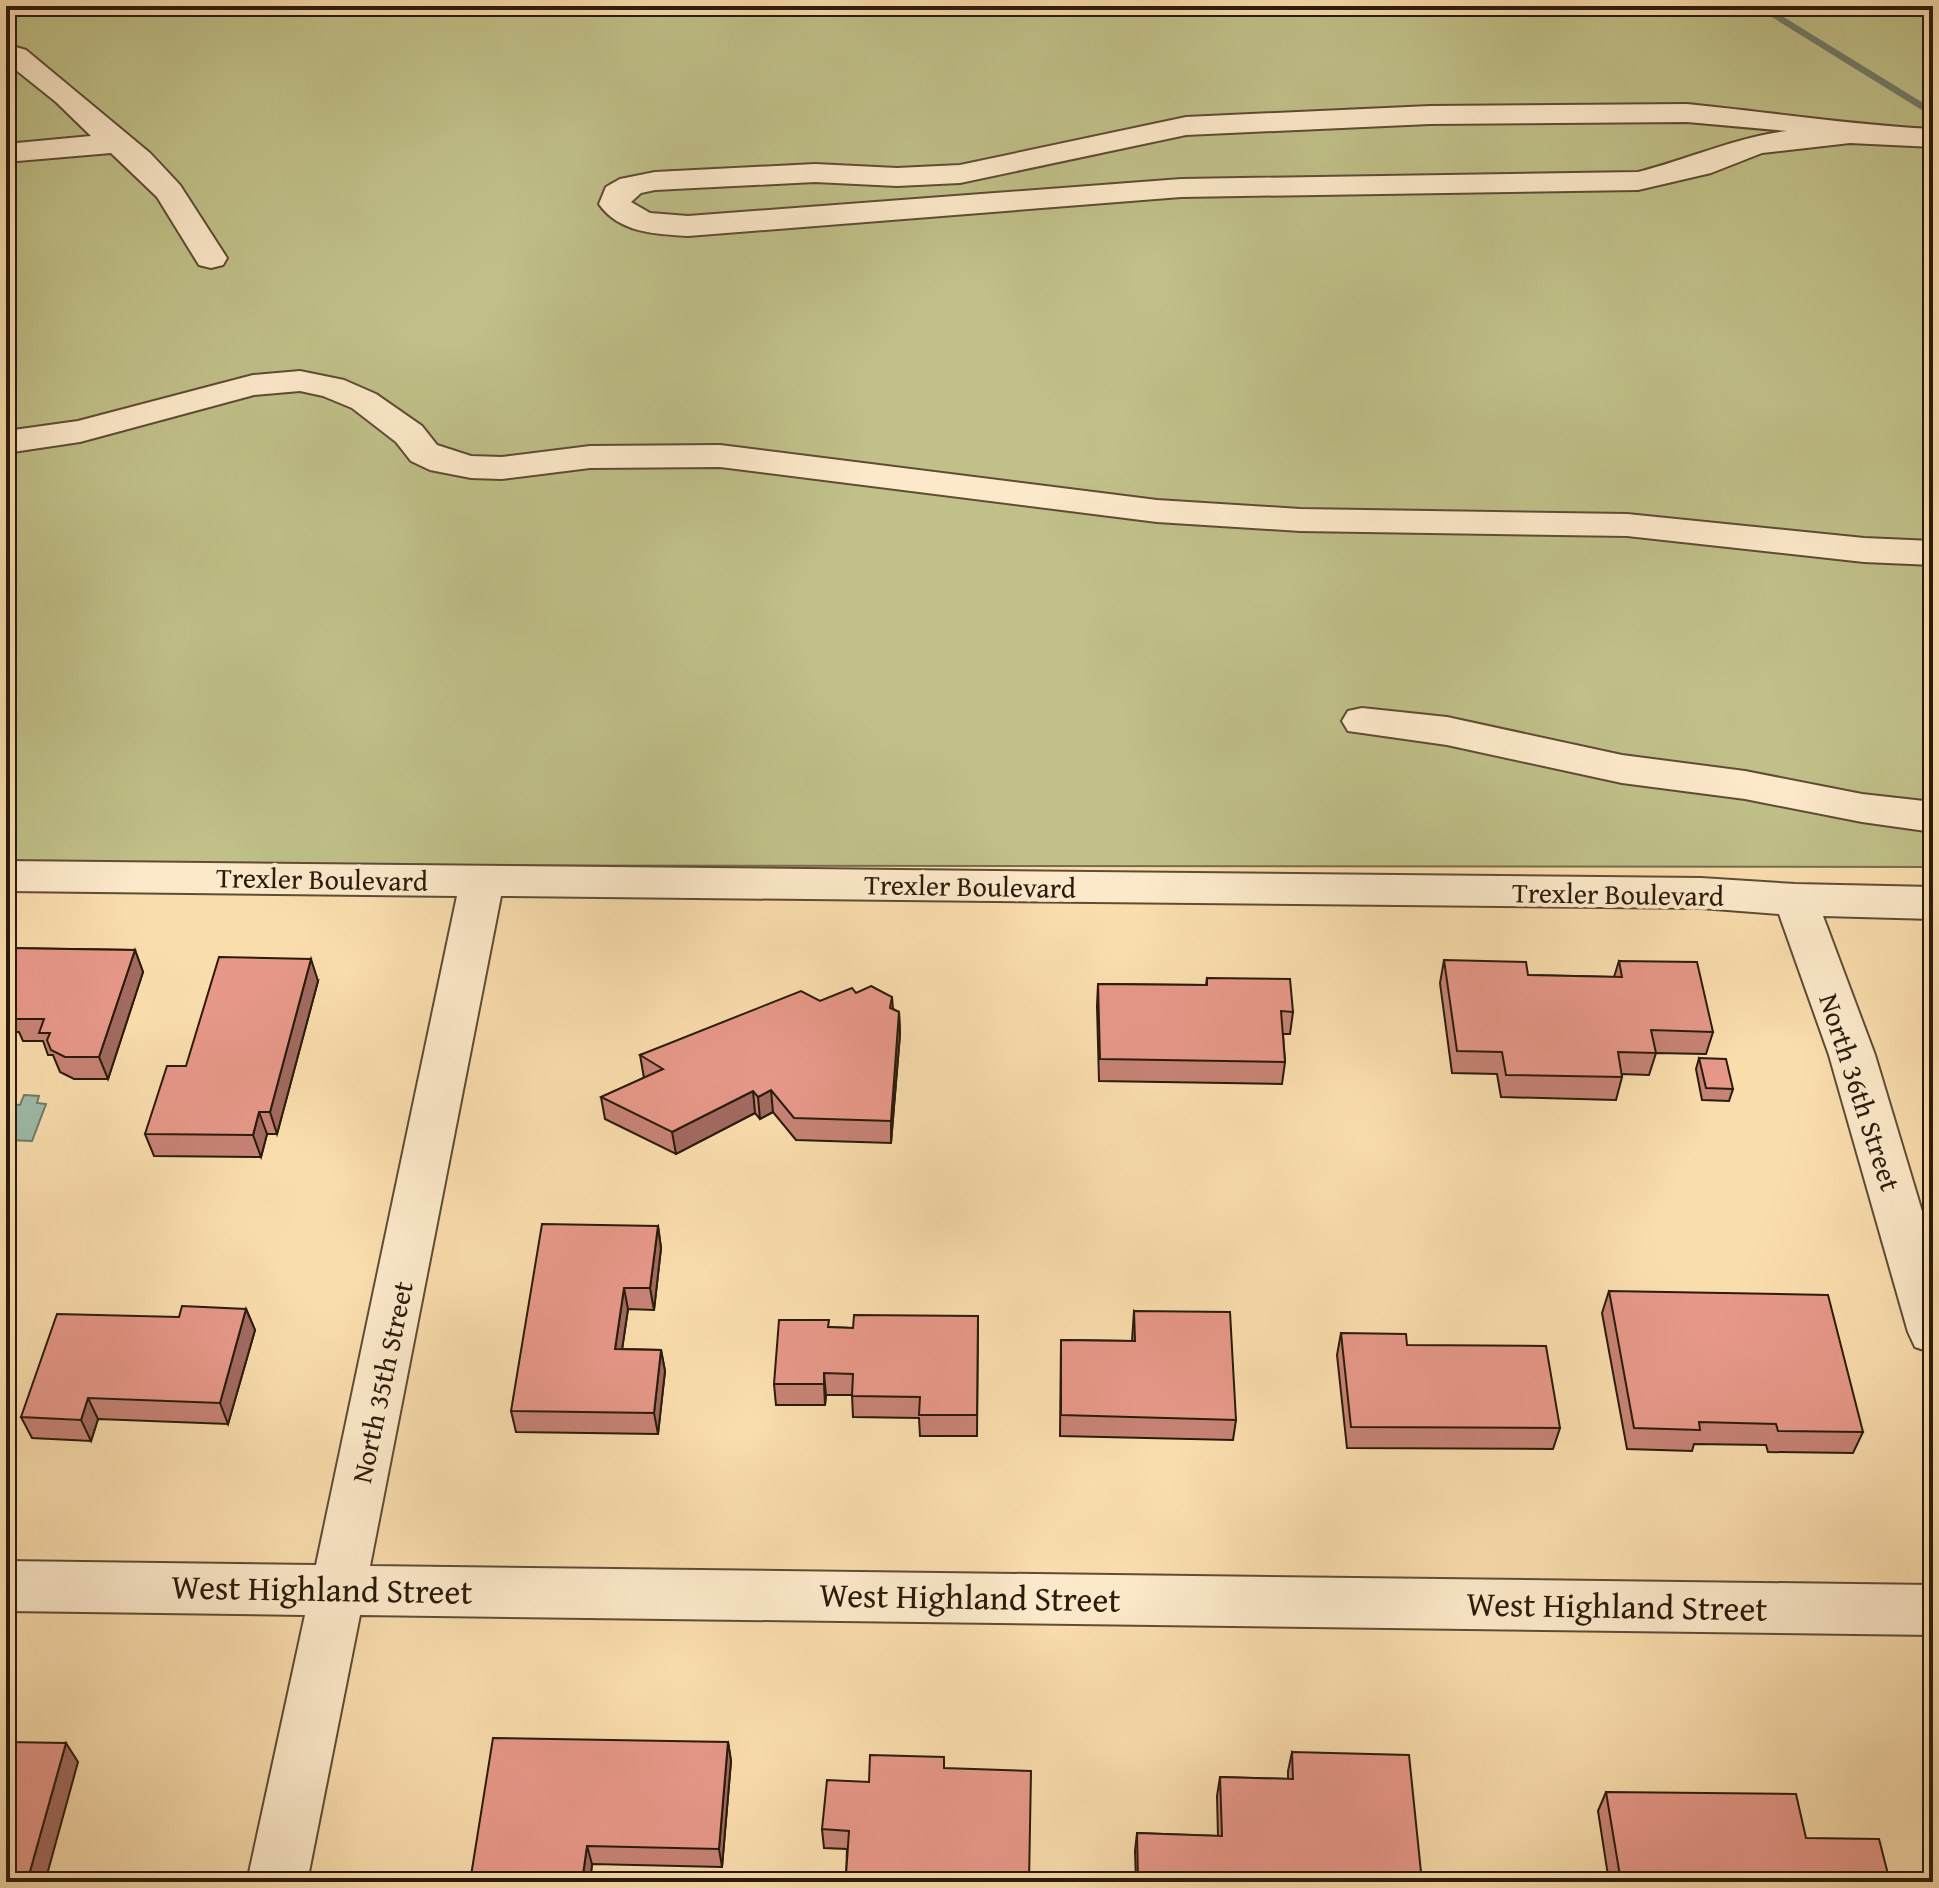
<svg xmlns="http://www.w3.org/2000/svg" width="1939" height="1888" font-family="'Gentium Book Plus',serif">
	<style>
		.green { fill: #c0c088; stroke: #756e4a; stroke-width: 2 }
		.water { fill: #9ebca9; stroke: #707c6a; stroke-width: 2 }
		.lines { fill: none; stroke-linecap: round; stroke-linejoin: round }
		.stream { fill: #707c6a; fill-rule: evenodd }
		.minor-casing { stroke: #5e4c34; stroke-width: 4 }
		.minor { fill: #fce9ca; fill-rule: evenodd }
		.wall { fill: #c78376; stroke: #2a1b0c; stroke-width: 2 }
		.shaded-wall { fill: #a26a60; stroke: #2a1b0c; stroke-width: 2 }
		.building { fill: #e79889; stroke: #2a1b0c; stroke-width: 2 }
		.labels { text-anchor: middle; stroke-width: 8; stroke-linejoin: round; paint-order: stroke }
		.street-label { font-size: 28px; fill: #2a1b0c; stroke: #fce9ca }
		.near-street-label { font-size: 34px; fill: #2a1b0c; stroke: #fce9ca }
	</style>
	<rect width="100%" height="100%" fill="#faddad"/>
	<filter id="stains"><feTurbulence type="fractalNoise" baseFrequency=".0025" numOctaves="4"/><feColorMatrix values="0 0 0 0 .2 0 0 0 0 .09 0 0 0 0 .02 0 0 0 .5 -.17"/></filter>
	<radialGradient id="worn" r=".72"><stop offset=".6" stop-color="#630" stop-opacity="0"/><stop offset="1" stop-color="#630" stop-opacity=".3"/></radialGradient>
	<!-- green -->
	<path class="green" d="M6,6H1933V867L6,865Z"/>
	<!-- water -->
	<path class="water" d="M24,1095L39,1096L37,1103L46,1104L32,1141L6,1140V1104L20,1105Z"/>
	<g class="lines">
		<!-- stream -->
		<path class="stream" d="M1754,6H1766L1933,109V117Z"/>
		<!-- minor casing -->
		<g class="minor-casing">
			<g id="minor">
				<path d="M6,44L26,50L150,153L180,185L227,258L223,265L211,268L199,265L157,197L111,153L6,162V144L91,136L56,102L6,62Z"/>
				<path d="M1687,104C1769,112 1850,125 1933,129V147L1850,143L1762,153L1711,173L1638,190L1181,197L688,236C656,234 619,233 599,204L606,187L620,179L655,172L815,164L897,168L960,165L1186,117L1430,106ZM1687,122L1787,131C1736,137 1689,159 1638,172L1181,179L688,216L650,213L631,202L641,193L655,190L815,182L897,186L960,183L1186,135L1430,124Z"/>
				<path d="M300,371L344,380L376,394L422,426L437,445L471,456L502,457L590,446L720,445L1157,500L1300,509L1627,514L1864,538L1933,541V565L1864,562L1627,536L1300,531L1157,522L720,467L590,468L502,479L471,478L430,470L411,461L396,442L352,408L323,396L300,391L254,395L80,442L6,453V431L78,421L253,375Z"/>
				<path d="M1362,708L1447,717L1622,755L1745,771L1862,794L1933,802V832L1862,822L1745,799L1622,783L1447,745L1348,731L1342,721L1348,711Z"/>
				<path d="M6,861L1701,878L1795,884L1933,887V919L1823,916L1875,1055L1933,1248V1353L1915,1347L1908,1332L1829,1055L1779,914L1701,908L501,896L370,1566L1933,1585V1635L360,1615L307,1882H247L305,1615L6,1611V1561L316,1565L457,896L6,891Z"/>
			</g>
		</g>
		<!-- minor -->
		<use href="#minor" class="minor"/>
	</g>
	<!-- wall -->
	<g class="wall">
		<path d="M6,948L135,950L143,972L108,1079H74L60,1072L53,1055H48L43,1041H23L19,1032H6Z"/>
		<path d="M1444,960L1528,975L1614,977L1619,961L1713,1032L1706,1054L1656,1053L1649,1075L1622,1074V1077L1616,1100L1501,1097L1497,1074L1452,1073L1440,983Z"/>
		<path d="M1207,978L1293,1012L1290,1034H1283L1285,1062L1282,1084L1099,1081L1097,1006L1098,984L1206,985Z"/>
		<path d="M318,981L277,1134H267L261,1157L154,1156L145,1134L186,1066Z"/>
		<path d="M892,997L893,1009L899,1012L900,1034L891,1143L796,1140L773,1112L760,1119L755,1113L676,1154L605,1119L601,1097L644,1078L640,1055L820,1001Z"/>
		<path d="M1699,1058L1733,1089L1729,1101L1702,1100L1696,1069Z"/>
		<path d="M658,1226L661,1248L654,1310L628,1309L622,1349L661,1350L665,1371L658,1434L516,1432L511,1411Z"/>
		<path d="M1609,1291L1863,1432L1853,1453L1768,1452L1766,1445L1694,1444L1692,1451L1627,1449L1602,1313Z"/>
		<path d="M246,1309L255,1330L228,1424L98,1419L91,1441L32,1438L21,1417L179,1317Z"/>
		<path d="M1134,1311L1236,1420L1233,1440L1060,1436L1061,1340L1132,1341Z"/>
		<path d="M978,1316L977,1436H920L919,1418L853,1417L852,1395H826L825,1405H776L774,1384L829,1327L853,1328Z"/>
		<path d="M1341,1333L1407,1345L1560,1428L1553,1449L1347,1448L1337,1355Z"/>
		<path d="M728,1742L731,1761L722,1867L592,1864L590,1882H470Z"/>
		<path d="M1292,1752L1422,1882H1136L1135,1851L1137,1833L1218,1836L1217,1796L1220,1777L1288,1779V1771Z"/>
		<path d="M944,1768L1029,1882H846L847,1849L824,1848L822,1829L869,1782Z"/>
		<path d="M1606,1792L1890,1882H1609L1598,1811Z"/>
	</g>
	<!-- shaded-wall -->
	<g class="shaded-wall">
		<path d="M135,950L143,972L108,1079L99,1057Z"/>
		<path d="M311,959L318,981L277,1134L270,1112Z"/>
		<path d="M899,1012L900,1034L891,1143V1121Z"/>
		<path d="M771,1090L773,1112L760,1119L758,1097Z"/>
		<path d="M753,1091L755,1113L676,1154L672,1132Z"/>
		<path d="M259,1112L267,1134L261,1157L253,1135Z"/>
		<path d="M658,1226L661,1248L654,1310L650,1288Z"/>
		<path d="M624,1288L628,1309L619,1370L615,1349Z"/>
		<path d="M246,1309L255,1330L228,1424L220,1403Z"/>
		<path d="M661,1350L665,1371L658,1434L654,1413Z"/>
		<path d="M824,1373L826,1395L825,1405L824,1384Z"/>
		<path d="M88,1398L98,1419L91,1441L81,1420Z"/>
		<path d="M728,1742L731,1761L722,1867L719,1849Z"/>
		<path d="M66,1743L78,1762L45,1882H27Z"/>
		<path d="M587,1846L592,1864L590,1882H582Z"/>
	</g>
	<!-- building -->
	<g class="building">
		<path d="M6,948L135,950L99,1057H65L51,1050L47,1040L50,1033H39L44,1019H13L16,1010H6Z"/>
		<path d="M219,957L311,959L270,1112H259L253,1135L145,1134L167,1066H186Z"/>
		<path d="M1444,960L1526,962L1528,975L1622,977L1619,961L1697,962L1713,1032L1651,1030L1656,1053L1618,1052L1622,1077L1506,1075L1502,1052L1457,1051Z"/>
		<path d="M1207,978L1290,979L1293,1012L1281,1011L1285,1062L1100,1059L1098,984L1207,985Z"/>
		<path d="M871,986L892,997L890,1008L899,1012L891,1121L794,1118L771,1090L758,1097L753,1091L672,1132L601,1097L663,1069L640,1055L801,991L820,1001L852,988L856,993Z"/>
		<path d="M1699,1058L1726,1059L1733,1089L1706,1088Z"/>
		<path d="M542,1224L658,1226L650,1288H624L615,1349L661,1350L654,1413L511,1411Z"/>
		<path d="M1609,1291L1828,1295L1863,1432L1778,1431L1776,1424L1699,1422L1700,1430L1634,1428Z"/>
		<path d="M182,1306L246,1309L220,1403L88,1398L81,1420L21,1417L57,1314L179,1317Z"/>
		<path d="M1134,1311L1230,1312L1236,1420L1061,1415V1340L1135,1341Z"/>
		<path d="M854,1315L978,1316L977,1415H919L920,1397L852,1396L853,1374L824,1373V1384H774L779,1320H829L828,1327L853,1328Z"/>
		<path d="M1341,1333L1406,1334L1407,1345L1546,1346L1560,1428L1351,1427Z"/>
		<path d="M493,1738L728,1742L719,1849L587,1846L582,1882H470Z"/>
		<path d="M6,1742L66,1743L27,1882H6Z"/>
		<path d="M1292,1752L1409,1755L1422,1882H1138L1137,1833L1222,1836L1220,1777L1293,1779Z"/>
		<path d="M870,1755L944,1757V1768L1031,1771L1029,1882L846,1875L849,1831L822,1829L827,1780L869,1782Z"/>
		<path d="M1606,1792L1796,1794L1806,1838L1879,1839L1890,1882H1621Z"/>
	</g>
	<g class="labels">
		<!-- street labels -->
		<g class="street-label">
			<text transform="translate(322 879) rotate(1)" y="10">Trexler Boulevard</text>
			<text transform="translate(970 886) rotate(1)" y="10">Trexler Boulevard</text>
			<text transform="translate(1618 894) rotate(1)" y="10">Trexler Boulevard</text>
			<text transform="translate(1860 1092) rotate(72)" y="10">North 36th Street</text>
			<text transform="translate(382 1382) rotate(-78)" y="10">North 35th Street</text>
		</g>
		<!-- near-street labels -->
		<g class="near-street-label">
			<text transform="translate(322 1589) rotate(1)" y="12">West Highland Street</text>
			<text transform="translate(970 1597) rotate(1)" y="12">West Highland Street</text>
			<text transform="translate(1617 1606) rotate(1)" y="12">West Highland Street</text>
		</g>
	</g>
	<!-- margin -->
	<rect width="1939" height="1888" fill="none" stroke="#faddad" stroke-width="32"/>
	<rect x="8" y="8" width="1923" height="1872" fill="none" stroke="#2a1b0c" stroke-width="4"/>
	<rect x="16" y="16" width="1907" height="1856" fill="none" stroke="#2a1b0c" stroke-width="2"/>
	<rect width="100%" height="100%" filter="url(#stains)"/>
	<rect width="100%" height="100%" fill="url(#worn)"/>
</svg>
